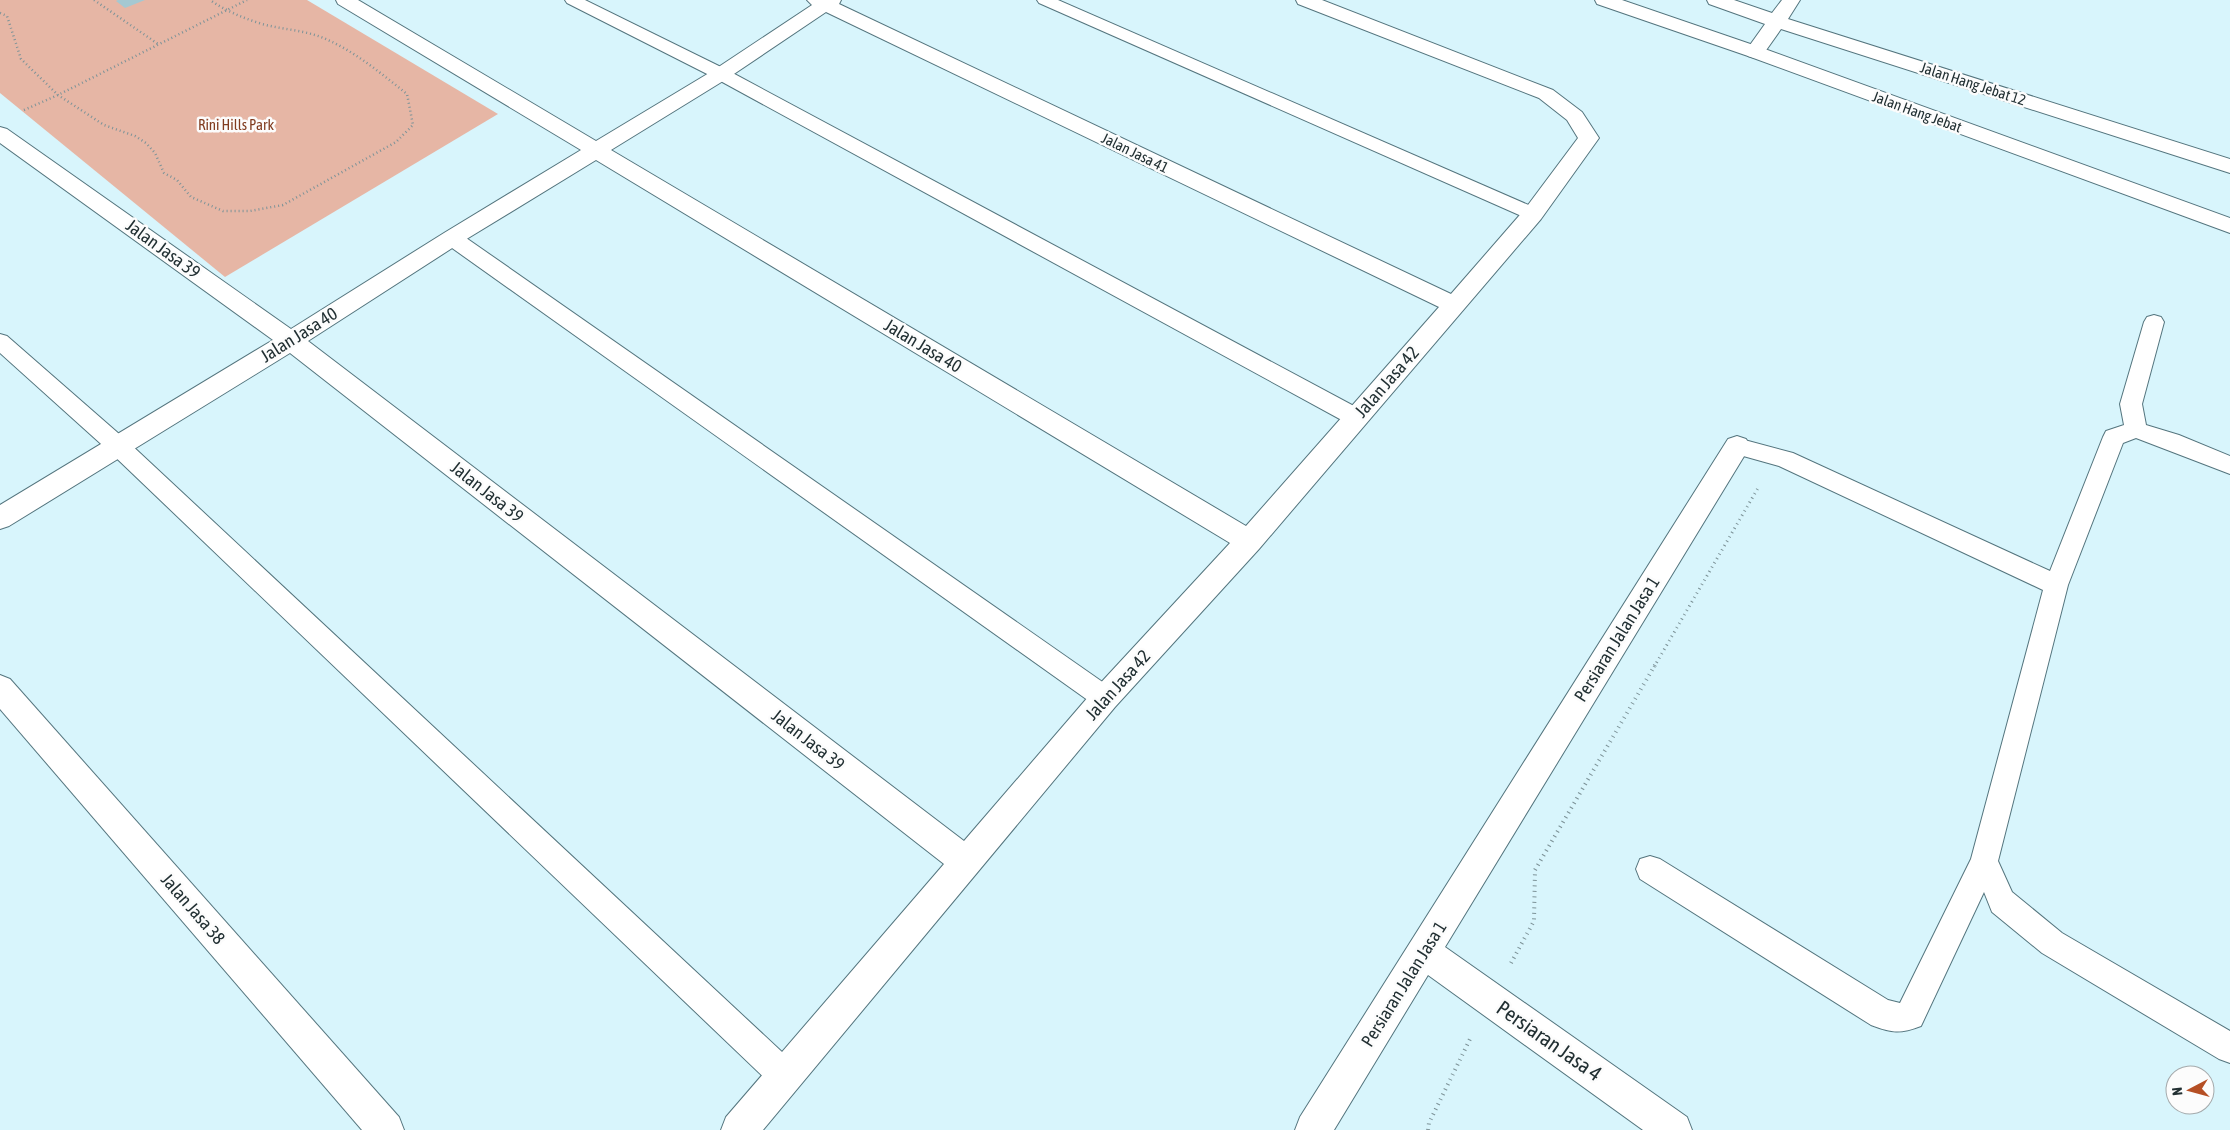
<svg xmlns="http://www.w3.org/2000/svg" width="2230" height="1130" font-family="'Asap Condensed',sans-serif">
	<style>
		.green { fill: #e6b6a5 }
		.building { fill: #a5c8d1 }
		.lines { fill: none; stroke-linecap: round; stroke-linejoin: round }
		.service-casing { stroke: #54757e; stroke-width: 2 }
		.minor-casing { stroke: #54757e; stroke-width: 2 }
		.tertiary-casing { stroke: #54757e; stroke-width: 2 }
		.path-far2 { stroke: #7d9398; stroke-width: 2.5; stroke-dasharray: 1 3; stroke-linecap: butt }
		.path-far1 { stroke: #7d9398; stroke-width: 3; stroke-dasharray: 1 4; stroke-linecap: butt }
		.path { stroke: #7d9398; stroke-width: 4; stroke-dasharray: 1 4.5; stroke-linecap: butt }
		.service { fill: #fff; fill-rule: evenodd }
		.minor { fill: #fff; fill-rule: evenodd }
		.tertiary { fill: #fff; fill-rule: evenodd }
		.labels { text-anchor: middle; stroke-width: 5; stroke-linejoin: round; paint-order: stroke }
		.far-street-label { font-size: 15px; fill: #223033; stroke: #fcfcfc }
		.far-park-label { font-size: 15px; fill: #813c20; stroke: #fcfcfc }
		.street-label { font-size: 18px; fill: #223033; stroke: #fcfcfc }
		.near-street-label { font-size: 21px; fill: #223033; stroke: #fcfcfc }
	</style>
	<rect width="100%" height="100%" fill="#d8f5fc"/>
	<!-- green -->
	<path class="green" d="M0,0H307L498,114L225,277L0,93Z"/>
	<!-- building -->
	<path class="building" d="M118,0H145L125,8L116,1Z"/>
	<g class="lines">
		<!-- service casing -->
		<g class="service-casing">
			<g id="service">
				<path d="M565,0H585L727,70L1365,412L1368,418L1365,424L1357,426L1349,424L715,78L567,3Z"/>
				<path d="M1037,0H1058L1540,210L1542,214L1540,218L1533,220L1526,218L1039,3Z"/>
				<path d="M452,232L459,233L1114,690L1118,698L1114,706L1105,709L1096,706L445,243L442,238L445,233Z"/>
				<path d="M2154,315L2161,317L2164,322L2142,404L2146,425L2179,435L2230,456V474L2136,438L2123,443L2068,585L1998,861L2012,892L2062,933L2230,1031V1063L2219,1059L2042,953L1992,912L1984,892L1921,1026C1900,1034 1892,1033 1871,1025L1640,879L1636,869L1640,859L1650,856L1660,859L1888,1000L1900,1003L1971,859L2043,590L1779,466L1729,452L1726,446L1729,440L1737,438L1793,453L2050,571L2103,437L2106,431L2124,425L2120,404L2144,322L2147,317Z"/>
				<path d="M0,334L7,336L126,440L797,1066L801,1077L797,1088L786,1092L775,1088L110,452L0,353Z"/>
			</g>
		</g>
		<!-- minor casing -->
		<g class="minor-casing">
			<g id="minor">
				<path d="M336,0H358L596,141L714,70L812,5L807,0H841L839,4L1451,294L1525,209L1578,138L1567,120L1539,98L1298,4L1296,0H1322L1553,90L1582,112L1599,138L1541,219L1259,549L1115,707L763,1130H721L726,1117L944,864L290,353L9,526L0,529V505L273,340L0,143V127L7,129L291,329L444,233L581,150L338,4ZM826,12L1439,307L1246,526L611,150L728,78ZM596,160L1230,543L1095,689L964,841L308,341L460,243Z"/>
				<path d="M1707,0H1734L1772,13L1782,0H1800L1788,19L2230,159V173L1781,29L1762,56L1755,58L1748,56L1745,52L1765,24L1709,4Z"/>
				<path d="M1737,436L1746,439L1750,446L1746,453L1445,947L1687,1117L1692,1130H1643L1428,975L1334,1130H1295L1300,1117L1728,439Z"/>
				<path d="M0,675L10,679L399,1117L404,1130H362L0,709Z"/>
			</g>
		</g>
		<!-- tertiary casing -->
		<g class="tertiary-casing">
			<path id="tertiary" d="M1595,0H1622L1762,48L2230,218V233L1748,56L1597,4Z"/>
		</g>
		<!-- path-far2 -->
		<g class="path-far2">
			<path d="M94,0L158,44"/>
			<path d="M0,13L7,16L21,59L58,95L104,125L135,136L146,143L155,153L164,173L177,180L191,197L223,211H250L283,205L396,142L413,125L407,94C383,75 357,53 328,40C307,30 284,30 262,24C243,18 226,11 210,0"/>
			<path d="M24,110L58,95L247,0"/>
		</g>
		<!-- path-far1 -->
		<path class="path-far1" d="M1654,667L1758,488H1760"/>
		<!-- path -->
		<g class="path">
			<path d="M1511,963L1534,921L1535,870L1655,665"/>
			<path d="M1428,1130L1429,1123L1471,1037"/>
		</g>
		<!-- service -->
		<use href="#service" class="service"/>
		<!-- minor -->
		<use href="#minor" class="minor"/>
		<!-- tertiary -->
		<use href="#tertiary" class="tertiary"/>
	</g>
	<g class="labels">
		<!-- far-street labels -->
		<g class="far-street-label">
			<text transform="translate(1973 84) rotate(18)" y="5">Jalan Hang Jebat 12</text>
			<text transform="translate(1917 112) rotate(20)" y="5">Jalan Hang Jebat</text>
			<text transform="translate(1135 153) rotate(26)" y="5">Jalan Jasa 41</text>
		</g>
		<!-- far-park labels -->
		<g class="far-park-label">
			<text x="236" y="130">Rini Hills Park</text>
		</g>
		<!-- street labels -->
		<g class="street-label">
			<text transform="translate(163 249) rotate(36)" y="6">Jalan Jasa 39</text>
			<text transform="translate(299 335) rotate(-32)" y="6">Jalan Jasa 40</text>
			<text transform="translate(923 346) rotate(31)" y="6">Jalan Jasa 40</text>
			<text transform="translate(1387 382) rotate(-49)" y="6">Jalan Jasa 42</text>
			<text transform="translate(487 492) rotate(38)" y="6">Jalan Jasa 39</text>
			<text transform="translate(1617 639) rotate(-58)" y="6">Persiaran Jalan Jasa 1</text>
			<text transform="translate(1118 685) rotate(-48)" y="6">Jalan Jasa 42</text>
			<text transform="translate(808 740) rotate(38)" y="6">Jalan Jasa 39</text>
			<text transform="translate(193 909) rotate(49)" y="6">Jalan Jasa 38</text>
			<text transform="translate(1404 984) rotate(-58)" y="6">Persiaran Jalan Jasa 1</text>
		</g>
		<!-- near-street labels -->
		<g class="near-street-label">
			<text transform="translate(1549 1041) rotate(35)" y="7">Persiaran Jasa 4</text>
		</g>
	</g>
	<!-- north arrow -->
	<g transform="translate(2190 1090) rotate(264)"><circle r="24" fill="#fcfcfc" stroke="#a5aaac"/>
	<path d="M0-4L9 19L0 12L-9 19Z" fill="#b54f24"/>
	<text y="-8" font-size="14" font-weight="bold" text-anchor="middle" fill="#223033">N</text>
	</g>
</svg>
